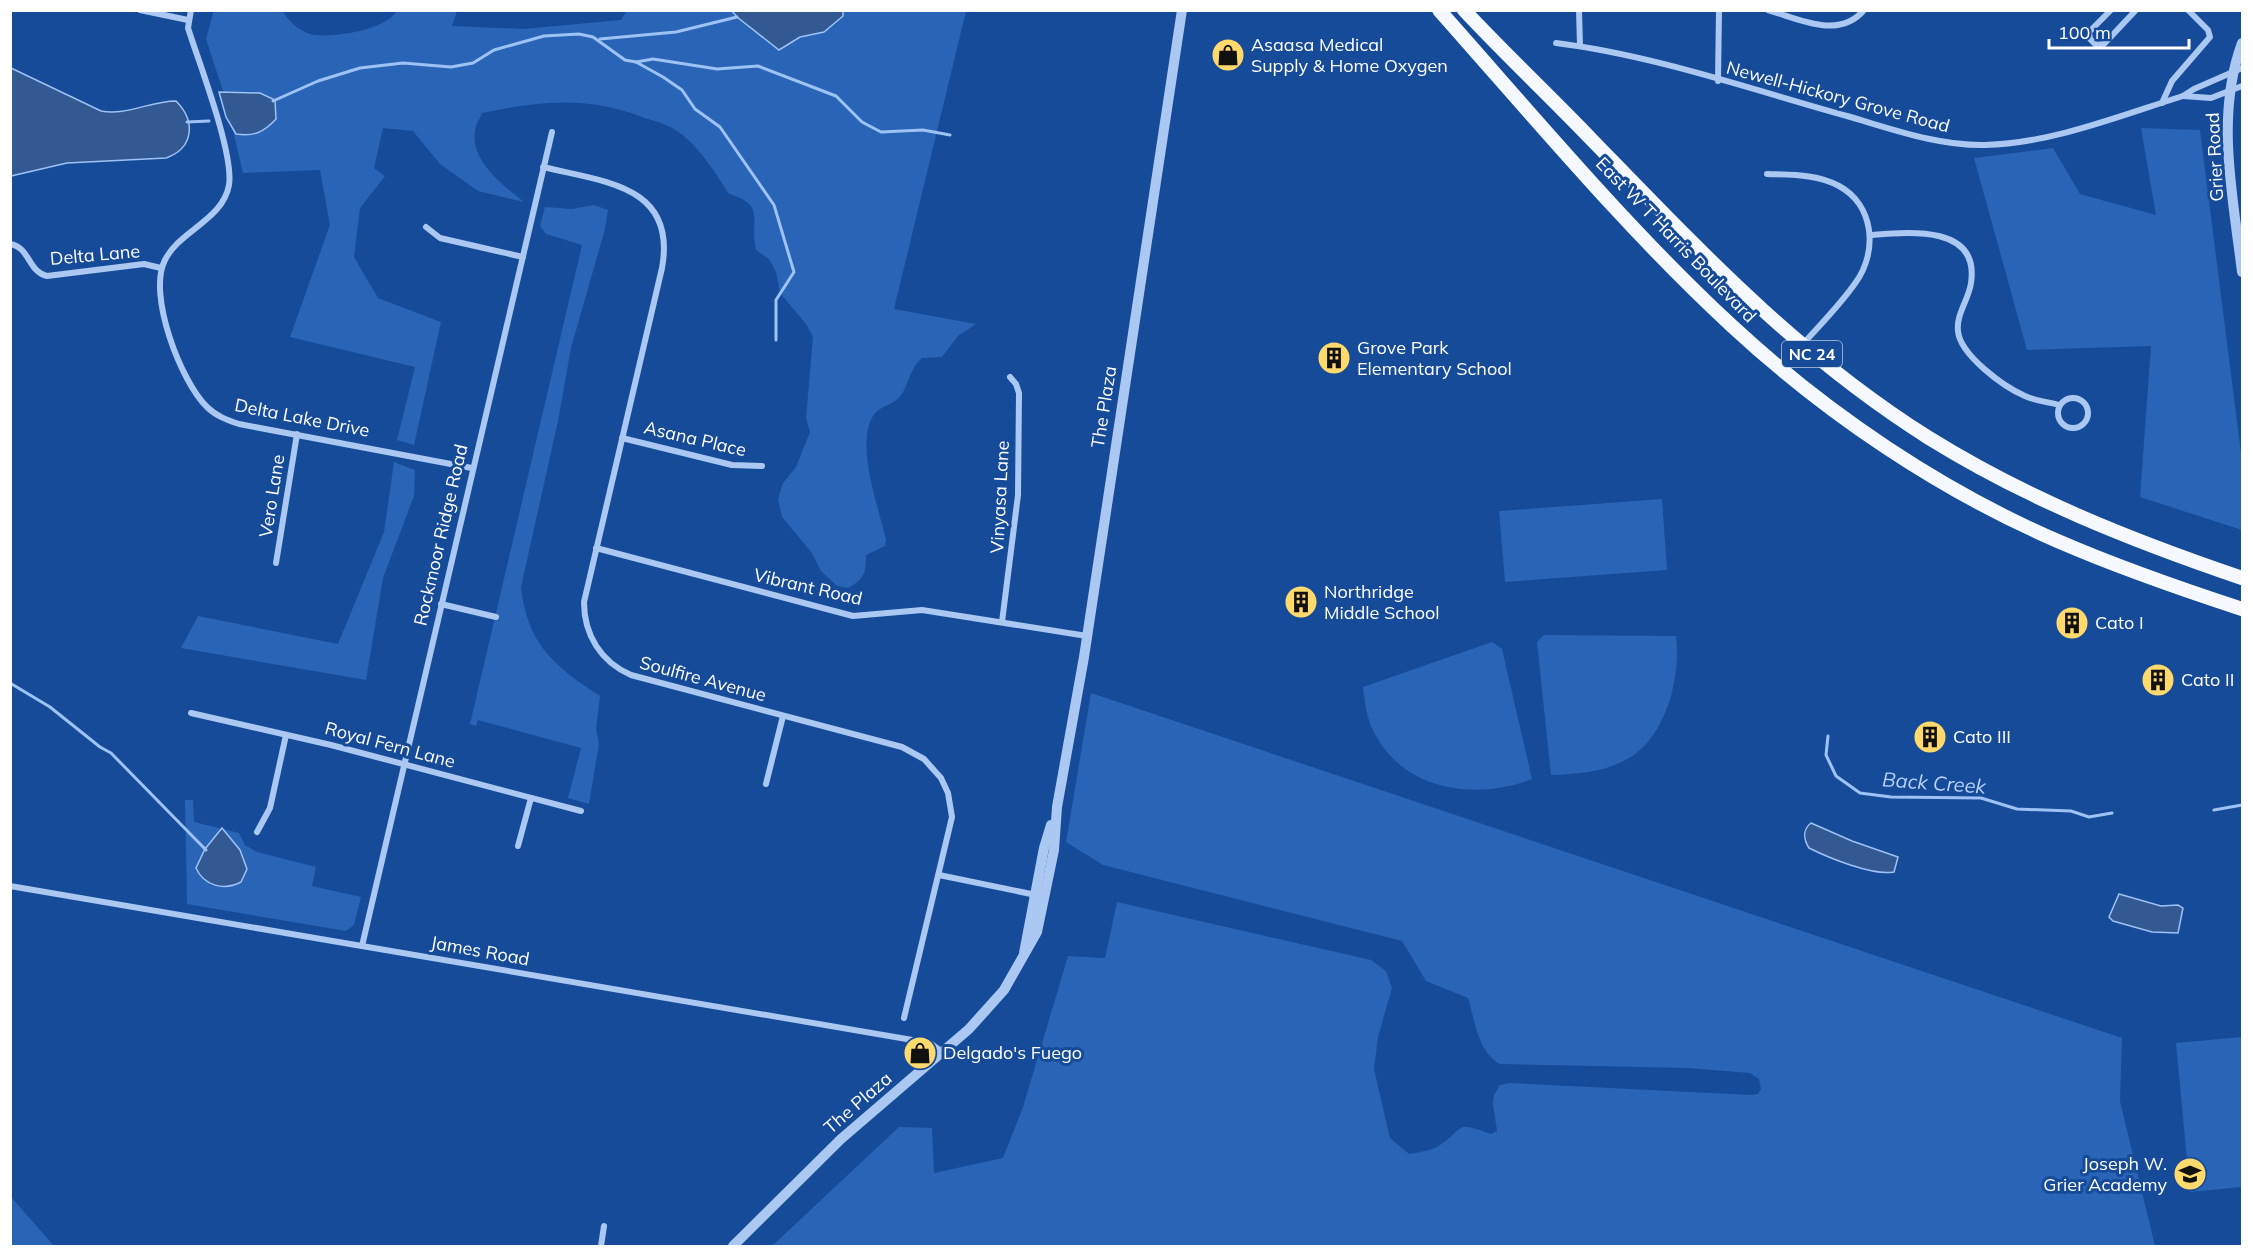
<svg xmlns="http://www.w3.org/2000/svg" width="2253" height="1257" font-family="Mulish,sans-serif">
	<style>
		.green { fill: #2964b7 }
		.water { fill: #335993; stroke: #9dc2f5; stroke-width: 1.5 }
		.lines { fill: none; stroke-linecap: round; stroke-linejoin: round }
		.stream { stroke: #9dc2f5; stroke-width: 3 }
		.minor { stroke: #aac8f2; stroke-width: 6 }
		.tertiary { stroke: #aac8f2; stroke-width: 10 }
		.primary { stroke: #f5f9ff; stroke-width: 14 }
		.labels { text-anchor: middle; stroke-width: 6; stroke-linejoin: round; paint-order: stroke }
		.shield { fill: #164b99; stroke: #b9c9e0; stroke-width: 1.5 }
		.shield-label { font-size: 16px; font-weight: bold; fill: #fff }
		.poi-label { font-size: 18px; fill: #fff; stroke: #164b99; text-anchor: start }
		.street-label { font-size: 18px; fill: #fff; stroke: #164b99 }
		.water-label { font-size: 20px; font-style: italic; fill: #b7d3f9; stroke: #164b99 }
	</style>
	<rect width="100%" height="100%" fill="#164b99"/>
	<!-- green -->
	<g class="green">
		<path d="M214,10L283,11C287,21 303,34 315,35C337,37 387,30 397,10L457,11L452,26L523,29L621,20L627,10L966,11L894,309L976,324L958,336L942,357L922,358C911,367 909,382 902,394C894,406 880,405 873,416C855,445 879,508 886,540L885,546L866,555C866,574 864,579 848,588L837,586L821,571L812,553L782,517L778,499L783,483L796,467L810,432L806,418L813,337L806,324L780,293L776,272L769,259L756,250C749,220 767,205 729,194C714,171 697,142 672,128C663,123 651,120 642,117C586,96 540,101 482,113C480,119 475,125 475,131C470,161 504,186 524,202L478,191L440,164L413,131L383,128L374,168L385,176L360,208L354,257L378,298L441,322L414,445L397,440L415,367L290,337L330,225L320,170L243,173L225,97L206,39Z"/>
		<path d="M2141,128L2200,130L2242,461V530L2140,497L2151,346L2027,350L1974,158L2053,148L2080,194L2156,215Z"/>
		<path d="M594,205L608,210L605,229L571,348L558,421L521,587C527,644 555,667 600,696L596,729L599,744L589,804L568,798L581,748L478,720L476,726L470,724L582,245L546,234L540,226L545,207L572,209Z"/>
		<path d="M394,462L415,470L414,496L383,578L366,680L181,648L198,616L338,644L384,532Z"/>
		<path d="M1662,499L1667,570L1505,582L1499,511Z"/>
		<path d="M1544,635L1676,636C1681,673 1668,730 1635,754C1610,772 1580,774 1551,775L1537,642Z"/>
		<path d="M1492,642L1502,649L1532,779C1478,800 1407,792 1376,736C1367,721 1365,704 1363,687Z"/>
		<path d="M1091,693L2122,1038L2120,1101L2155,1246H772L899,1127L932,1128L934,1173L1003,1158L1023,1107L1068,956L1105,958L1117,902L1371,960L1386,971L1392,988L1378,1037L1374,1069L1390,1138L1409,1154C1418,1152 1430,1151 1437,1147C1466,1128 1453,1120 1491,1134L1497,1131L1493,1104L1494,1095L1500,1085L1510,1083L1751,1095L1758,1094L1761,1089L1759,1079L1750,1073L1687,1068L1500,1064C1478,1052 1475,1021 1468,998L1426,981L1402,941L1103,865L1066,842Z"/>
		<path d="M185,800H193L194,822L239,833L245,845L257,852L316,867L312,886L361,897L354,925L346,931L187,904Z"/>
		<path d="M2242,1037V1187L2190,1192L2176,1043Z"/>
		<path d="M10,1197H11L54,1246H11Z"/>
	</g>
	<!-- water -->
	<g class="water">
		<path d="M843,11V16L824,32L800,37L779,50L737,17L732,11Z"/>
		<path d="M11,68L101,111C126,116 150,101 176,101C196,121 194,148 166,158L67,163L11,176Z"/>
		<path d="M219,92L260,93L275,100L276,119C264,132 254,137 236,134L226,117Z"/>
		<path d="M1811,823L1852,841L1898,857L1894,872C1873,876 1829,858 1809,848C1804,840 1802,830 1811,823Z"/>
		<path d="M222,828L240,850L247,869L241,882C224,891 204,886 196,868L205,849Z"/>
		<path d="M2119,894L2161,906L2178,905L2183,908L2178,933L2152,932L2113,921L2109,917Z"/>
	</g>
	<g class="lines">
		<!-- stream -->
		<g class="stream">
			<path d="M600,39L676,32L737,17"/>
			<path d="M636,62L653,59L717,69L758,66L836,96L862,122L881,132L923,130L950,135"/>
			<path d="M273,101L318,81L360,68L403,63L451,67L473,63L494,50L544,36L579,34L593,37L625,60L636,62L663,77L682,90L695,109L720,127L774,205L794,272L776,300V340"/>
			<path d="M187,122L209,121"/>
			<path d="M10,683L50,707L100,747L111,753L206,850"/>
			<path d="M1828,736L1826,755L1836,776L1860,793L1891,797L1981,798L2017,809L2071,811L2089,817L2112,813"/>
			<path d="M2214,810L2242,805"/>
		</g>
		<!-- minor -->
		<g class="minor">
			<path d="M140,10L188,20"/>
			<path d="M191,10L188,28C199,63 234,153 229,185C223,220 179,231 165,260C147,294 181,382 207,407C216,416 227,420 239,424L472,468"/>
			<path d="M1579,10L1580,46"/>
			<path d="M1768,10C1799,19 1839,40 1864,10"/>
			<path d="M2111,10L2089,32L2090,39L2096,45L2104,44L2136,10"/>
			<path d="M1556,43C1653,55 1753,90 1847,116C1892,129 1938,146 1985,145C2053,143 2119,116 2183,96L2194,89L2242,68"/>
			<path d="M1718,81L1719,10"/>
			<path d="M2183,96L2211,98L2242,86"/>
			<path d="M2162,103L2172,81L2210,37L2208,30L2188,10"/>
			<path d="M543,167C604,182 677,185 662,268L584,602C584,635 601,662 631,675L902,747L924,759L941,778L948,793L952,817L904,1018"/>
			<path d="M1767,174C1791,175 1817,174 1839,186C1874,205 1878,251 1856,282C1841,304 1820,325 1802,345"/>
			<path d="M426,227L440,238L523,257"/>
			<path d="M1871,235C1907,232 1980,224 1971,283C1969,299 1956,314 1958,331C1960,355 2004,387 2025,396C2035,401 2049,402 2060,405"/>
			<path d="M10,244C30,247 28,272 47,276L144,264L161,268"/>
			<circle cx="2073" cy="413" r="15"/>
			<path d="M622,438L732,465L762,466"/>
			<path d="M596,548L853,616L922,610L1087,636"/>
			<path d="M276,563L297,434"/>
			<path d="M441,604L496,617"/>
			<path d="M1002,622L1018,495L1019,393L1016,384L1010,377"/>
			<path d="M191,713L331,745L581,811"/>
			<path d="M766,784L783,716"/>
			<path d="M257,832L270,808L286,735"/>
			<path d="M518,846L531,798"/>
			<path d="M939,875L1036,895"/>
			<path d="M10,886L930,1043L942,1052"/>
			<path d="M362,946L552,132"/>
			<path d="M601,1246L604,1226"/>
		</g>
		<!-- tertiary -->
		<g class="tertiary">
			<path d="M2242,43C2215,116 2233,196 2242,272"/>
			<path d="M1024,953L1044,848L1051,825"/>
			<path d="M733,1246L841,1139L969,1029L1004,990L1037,932L1054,850L1057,807L1084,657L1182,10"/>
		</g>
		<!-- primary -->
		<g class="primary">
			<path d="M1439,10C1534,117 1627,229 1732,326C1827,414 1941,491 2060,542C2120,568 2181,589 2242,609"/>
			<path d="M1464,10C1506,55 1550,96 1592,140C1700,251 1797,355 1929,438C2027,499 2133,541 2242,578"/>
		</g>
	</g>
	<!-- icons -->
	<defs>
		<g id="shop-disc" transform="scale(1.725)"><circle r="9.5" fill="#ffd96b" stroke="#164b99"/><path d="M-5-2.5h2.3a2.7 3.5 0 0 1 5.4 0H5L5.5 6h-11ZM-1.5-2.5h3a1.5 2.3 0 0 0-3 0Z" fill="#111"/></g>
		<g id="building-disc" transform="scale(1.725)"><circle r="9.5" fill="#ffd96b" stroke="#164b99"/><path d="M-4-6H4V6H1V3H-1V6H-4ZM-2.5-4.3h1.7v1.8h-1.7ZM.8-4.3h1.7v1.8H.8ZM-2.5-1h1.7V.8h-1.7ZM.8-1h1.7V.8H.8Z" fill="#111"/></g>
		<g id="school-disc" transform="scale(1.725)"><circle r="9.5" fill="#ffd96b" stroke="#164b99"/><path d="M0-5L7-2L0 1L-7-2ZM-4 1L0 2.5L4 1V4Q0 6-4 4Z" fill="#111"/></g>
	</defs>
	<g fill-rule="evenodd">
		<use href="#shop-disc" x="1228" y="55"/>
		<use href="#building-disc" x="1334" y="358"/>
		<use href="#building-disc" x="1301" y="602"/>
		<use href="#building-disc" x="2072" y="623"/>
		<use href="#building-disc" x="2158" y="680"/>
		<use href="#building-disc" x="1930" y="737"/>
		<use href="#shop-disc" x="920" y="1053"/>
		<use href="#school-disc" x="2190" y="1174"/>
	</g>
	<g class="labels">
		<!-- shield labels -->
		<rect class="shield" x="1782" y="341" width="60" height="26" rx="4.5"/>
		<g class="shield-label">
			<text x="1812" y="360">NC 24</text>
		</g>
		<!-- poi labels -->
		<g class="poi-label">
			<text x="1251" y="51">Asaasa Medical<tspan x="1251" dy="21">Supply &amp; Home Oxygen</tspan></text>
			<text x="1357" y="354">Grove Park<tspan x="1357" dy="21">Elementary School</tspan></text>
			<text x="1324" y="598">Northridge<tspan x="1324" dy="21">Middle School</tspan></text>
			<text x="2095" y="629">Cato I</text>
			<text x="2181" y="686">Cato II</text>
			<text x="1953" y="743">Cato III</text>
			<text x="943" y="1059">Delgado's Fuego</text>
			<text x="2167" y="1170" text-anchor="end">Joseph W.<tspan x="2167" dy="21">Grier Academy</tspan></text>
		</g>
		<!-- street labels -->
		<g class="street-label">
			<text transform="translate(1838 97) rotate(15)" y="6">Newell-Hickory Grove Road</text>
			<text transform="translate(2215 157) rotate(-93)" y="6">Grier Road</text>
			<text transform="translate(1676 240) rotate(46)" y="6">East W T Harris Boulevard</text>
			<text transform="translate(95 255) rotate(-5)" y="6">Delta Lane</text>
			<text transform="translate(1104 407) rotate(-81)" y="6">The Plaza</text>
			<text transform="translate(302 418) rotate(11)" y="6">Delta Lake Drive</text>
			<text transform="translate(695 439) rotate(13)" y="6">Asana Place</text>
			<text transform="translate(272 496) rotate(-81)" y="6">Vero Lane</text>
			<text transform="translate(1000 497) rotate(-87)" y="6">Vinyasa Lane</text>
			<text transform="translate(441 535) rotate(-77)" y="6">Rockmoor Ridge Road</text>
			<text transform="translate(808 587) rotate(13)" y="6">Vibrant Road</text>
			<text transform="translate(703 679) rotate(15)" y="6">Soulfire Avenue</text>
			<text transform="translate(390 745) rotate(15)" y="6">Royal Fern Lane</text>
			<text transform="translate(480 951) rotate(10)" y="6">James Road</text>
			<text transform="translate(858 1103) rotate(-41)" y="6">The Plaza</text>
		</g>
		<!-- water labels -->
		<g class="water-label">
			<text transform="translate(1934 783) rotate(4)" y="7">Back Creek</text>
		</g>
	</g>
	<!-- border -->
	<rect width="2253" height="1257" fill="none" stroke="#ffffff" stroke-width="24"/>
	<!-- scale -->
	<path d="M2049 39v9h140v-9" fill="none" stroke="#ffffff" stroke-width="3"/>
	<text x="2058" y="39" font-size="18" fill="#ffffff" stroke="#164b99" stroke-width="4.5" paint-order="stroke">100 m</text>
</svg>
